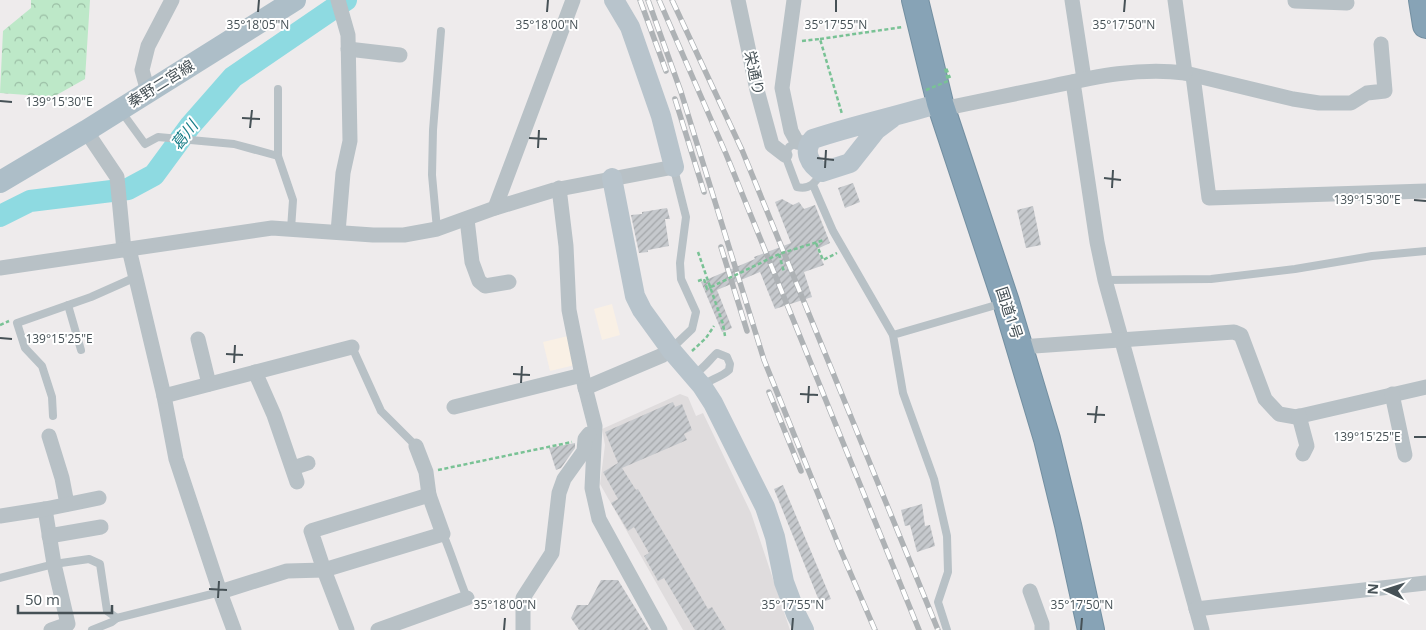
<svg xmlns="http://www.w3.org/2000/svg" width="1426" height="630" font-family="'Open Sans','Noto Sans JP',sans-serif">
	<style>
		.commercial { fill: #f9f0e5 }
		.education { fill: #dfdcdd }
		.forest { fill: url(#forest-crowns) }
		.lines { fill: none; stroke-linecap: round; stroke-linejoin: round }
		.river { stroke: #8edae1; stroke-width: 22 }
		.building { fill: url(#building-hatch) }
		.highway-casing { stroke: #738fa1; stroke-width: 28 }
		.path { stroke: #79c295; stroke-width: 2.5; stroke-dasharray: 4 2.5; stroke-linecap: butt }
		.lane { stroke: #b8c1c6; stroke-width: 8 }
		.street { stroke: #b8c1c6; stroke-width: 15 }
		.secondary { stroke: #b8c4cc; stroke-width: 20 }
		.primary { stroke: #adbec8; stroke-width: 22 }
		.highway { stroke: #87a3b6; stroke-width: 26 }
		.rail-casing { stroke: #aeb2b5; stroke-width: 5.5 }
		.rail { stroke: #fff; stroke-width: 4; stroke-dasharray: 11; stroke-linecap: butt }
		.path-bridge { stroke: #79c295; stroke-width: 2.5; stroke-dasharray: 4 2.5; stroke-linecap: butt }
		.ticks { fill: none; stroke: #465156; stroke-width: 2 }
		.labels { text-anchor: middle; stroke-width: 4; stroke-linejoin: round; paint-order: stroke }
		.street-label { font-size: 15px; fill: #465156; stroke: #fff }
		.water-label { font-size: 16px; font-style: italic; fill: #197e88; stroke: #fff }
		.ticks-label { font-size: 12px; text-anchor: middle; fill: #465156; stroke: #fff; stroke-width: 4; stroke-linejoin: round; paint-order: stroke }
	</style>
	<defs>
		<pattern id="forest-crowns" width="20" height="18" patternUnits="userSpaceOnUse" patternTransform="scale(1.25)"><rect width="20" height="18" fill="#bde8c8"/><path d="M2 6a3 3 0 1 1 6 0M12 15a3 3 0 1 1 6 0" fill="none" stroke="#9bbea5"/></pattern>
		<pattern id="building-hatch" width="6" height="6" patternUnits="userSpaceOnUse" patternTransform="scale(1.25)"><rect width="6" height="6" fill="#c6c9cd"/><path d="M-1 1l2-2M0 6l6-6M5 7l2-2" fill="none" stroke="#a3a6a9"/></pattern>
	</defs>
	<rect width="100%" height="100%" fill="#eeebec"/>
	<!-- commercial -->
	<g class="commercial">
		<path d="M612,304L620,335L602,340L594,309Z"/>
		<path d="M568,336L575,365L550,371L543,342Z"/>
	</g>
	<!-- education -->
	<path class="education" d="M680,394L688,397L696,416L703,413L751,513L790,630H683L600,484L605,445L602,429Z"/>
	<!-- forest -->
	<path class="forest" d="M31,0H90L85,79L53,97L0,93L3,31L31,8Z"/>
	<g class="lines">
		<!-- river -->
		<path class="river" d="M0,216L30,201L128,189L154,175L190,126L233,77L346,0"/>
	</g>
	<!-- building -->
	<g class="building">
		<path d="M853,183L860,202L845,208L838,188Z"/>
		<path d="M782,199L793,205L799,202L804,209L815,205L830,243L817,249L824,265L804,272L812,297L775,309L760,272L717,290L732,328L722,332L701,282L755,259L754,257L791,243L775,202Z"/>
		<path d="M1033,206L1041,245L1026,248L1017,210Z"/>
		<path d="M667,208L670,219H665L669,246L648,250V252L639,253L631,215L642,214V212Z"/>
		<path d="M673,402L675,407L682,404L692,430L684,434L687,440L622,468L636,490L638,489L708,609L712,607L726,630H695L664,578L658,581L644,556L649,553L634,527L628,531L611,503L618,499L603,472L618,463L605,432Z"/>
		<path d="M575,443V448L561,468L556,470L549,448Z"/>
		<path d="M783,485L831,599L820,603L774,489Z"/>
		<path d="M922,504L925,526L930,525L935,546L917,552L910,525L905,526L901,510Z"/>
		<path d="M601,580H618L649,630H579L571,618L577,605H588Z"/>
	</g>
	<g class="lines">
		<!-- highway casing -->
		<g class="highway-casing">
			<g id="highway">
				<path d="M915,0L940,103L1006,302L1047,439L1068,525L1091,630"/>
				<path d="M1422,0L1426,25"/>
			</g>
		</g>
		<!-- path -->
		<g class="path">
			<path d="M820,39L903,27"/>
			<path d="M802,41L820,39L842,114"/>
			<path d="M816,243L823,260L837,253"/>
			<path d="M698,252L723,324L725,336"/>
			<path d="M779,254L784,272"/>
			<path d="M698,281L704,279L707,289L711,287"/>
			<path d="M0,325L9,321"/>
			<path d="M692,351L706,338L714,326"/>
			<path d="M438,470L572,442"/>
		</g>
		<!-- lane -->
		<g class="lane">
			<path d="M278,89V156L293,200L291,229"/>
			<path d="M121,111L145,144L158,137L234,144L278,156"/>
			<path d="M797,142L789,147L785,155L797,187C810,190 815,183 822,172"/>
			<path d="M813,185L833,231L893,335"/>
			<path d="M437,229L432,175L433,130L441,31"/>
			<path d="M1105,280L1211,279L1295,269L1372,256L1426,251"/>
			<path d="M68,305L81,350"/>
			<path d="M352,347L381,411L416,446"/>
			<path d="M672,348L692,329L696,312L681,279L680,263L686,217L674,169"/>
			<path d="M694,374C704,369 709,360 717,353L727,357L730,364L729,370C722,377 711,379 703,385"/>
			<path d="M53,416L52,397L42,366L25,348L17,323L91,297L136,277"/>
			<path d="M443,534C452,555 458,576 467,598"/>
			<path d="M0,578L54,564L89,559L100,564L107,611L117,618"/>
			<path d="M92,630L112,622L117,618L220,592"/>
			<path d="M947,630L938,602L948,572L947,536L934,479L903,393L893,335L1003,303"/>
		</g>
		<!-- street -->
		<g class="street">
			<path d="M738,0L757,90L772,145L785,155"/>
			<path d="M794,0L782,88L791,131L797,142L808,144"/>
			<path d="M1072,0L1084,79"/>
			<path d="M1295,0V1L1347,3"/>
			<path d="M348,49L400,55"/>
			<path d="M1185,73L1293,99L1319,103H1351L1367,93L1385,91L1381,44"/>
			<path d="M1193,76L1209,198L1426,191"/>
			<path d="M1073,82L1097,242L1105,280L1202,630"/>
			<path d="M148,92L142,70L148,46L172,0"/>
			<path d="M942,109C977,102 1013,94 1048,87C1094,77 1138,67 1185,73L1175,0"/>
			<path d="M86,131L117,177L124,250"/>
			<path d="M559,188L566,246L569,310L582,375L595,426L592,488L599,519L660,630"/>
			<path d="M495,208L573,0"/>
			<path d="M467,219L472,262L479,281L485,286L509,282"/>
			<path d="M338,232L343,173L350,141L348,35L338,0"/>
			<path d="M129,249L164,396L176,459L220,592L234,630"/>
			<path d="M0,268L272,228L373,235H404L437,229L495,208L554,190L674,167"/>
			<path d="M198,339L209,384"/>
			<path d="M1020,347L1234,332L1241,335L1265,399L1279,414L1296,417L1426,387"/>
			<path d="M255,372L274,415L297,482"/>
			<path d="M585,388L663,355L671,350"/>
			<path d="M1392,394L1405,455"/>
			<path d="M164,396L352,347"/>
			<path d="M454,407L582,375"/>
			<path d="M1299,416L1307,446L1303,454"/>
			<path d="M49,436L62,478L67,504"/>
			<path d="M293,468L308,463"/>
			<path d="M45,509L54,564L68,624L51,630"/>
			<path d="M0,516L45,509L99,498"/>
			<path d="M49,536L101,527"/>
			<path d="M1030,591L1042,624V630"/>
			<path d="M220,592L287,571L324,570L443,534L429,495L426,472L416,446"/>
			<path d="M1196,609L1426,583"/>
			<path d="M347,630L324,570L311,531L429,495"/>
			<path d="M378,630L467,598"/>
			<path d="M523,630V598L552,553L559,493L564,479L584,451L585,439L589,434"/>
		</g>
		<!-- secondary -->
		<g class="secondary">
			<path d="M614,0L630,27L661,116L674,167"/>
			<path d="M892,118L876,130L850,163L822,172C810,165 802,151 813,139C855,125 898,116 940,103"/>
			<path d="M612,178L635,296L642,310L671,350L702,386L713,403L765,507L775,537L784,582L796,614L804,630"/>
		</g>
		<!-- primary -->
		<path class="primary" d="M0,182L86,131L295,0"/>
		<!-- highway -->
		<use href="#highway" class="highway"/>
		<!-- rail casing -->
		<g class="rail-casing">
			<g id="rail">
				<path d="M640,0L666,71"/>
				<path d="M648,0L681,92L764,360L841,551L875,630"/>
				<path d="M659,0L726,154L919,630"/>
				<path d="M672,0L742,150L938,630"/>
				<path d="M675,99L704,192"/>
				<path d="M721,247L747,331"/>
				<path d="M769,392L801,471"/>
			</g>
		</g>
		<!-- rail -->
		<use href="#rail" class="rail"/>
		<!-- path-bridge -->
		<g class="path-bridge">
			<path d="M926,90L948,81L945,68H946L950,78"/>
			<path d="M711,287L779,254L824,240"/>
		</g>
	</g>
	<!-- ticks -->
	<path class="ticks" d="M258,12L259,0M547,12L548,0M836,12V0M1124,12L1125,0M0,101L12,102M242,118L260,119M250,128L252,110M529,138L547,139M538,148L539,130M817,158L834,160M825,168L826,150M1104,178L1121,180M1112,188L1113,170M1414,200L1426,201M0,338L12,339M226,354L243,355M234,363L235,345M513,374L530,375M521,383L522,366M800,394L818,395M808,403L809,386M1087,414L1105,415M1095,423L1097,406M1414,437H1426M209,589L227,590M218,598L219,581M504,630L505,618M792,630L793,618M1081,630L1082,618"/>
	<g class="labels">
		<!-- street labels -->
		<g class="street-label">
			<text transform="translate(754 73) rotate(78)" y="5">栄通り</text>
			<text transform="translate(161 84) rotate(-32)" y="5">秦野二宮線</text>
			<text transform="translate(1009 313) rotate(72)" y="5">国道1号</text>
		</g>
		<!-- water labels -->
		<g class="water-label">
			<text transform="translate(184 135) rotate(-52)" y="6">葛川</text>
		</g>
	</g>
	<g class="ticks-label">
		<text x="258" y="29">35°18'05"N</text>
		<text x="547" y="29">35°18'00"N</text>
		<text x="836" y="29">35°17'55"N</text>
		<text x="1124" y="29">35°17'50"N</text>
		<text x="59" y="106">139°15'30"E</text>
		<text x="1367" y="204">139°15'30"E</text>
		<text x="59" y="343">139°15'25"E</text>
		<text x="1367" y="441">139°15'25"E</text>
		<text x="505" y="609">35°18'00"N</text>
		<text x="793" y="609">35°17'55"N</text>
		<text x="1082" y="609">35°17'50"N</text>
	</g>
	<!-- north arrow -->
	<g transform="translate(1386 590) rotate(274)" stroke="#ffffff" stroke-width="4" paint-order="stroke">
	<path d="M0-4L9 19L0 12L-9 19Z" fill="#465156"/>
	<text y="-8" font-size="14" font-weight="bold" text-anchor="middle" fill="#465156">N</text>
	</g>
	<!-- scale -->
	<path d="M18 605v8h94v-8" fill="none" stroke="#465156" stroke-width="2.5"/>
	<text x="25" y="605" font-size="15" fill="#465156" stroke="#ffffff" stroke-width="4" paint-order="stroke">50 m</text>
</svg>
